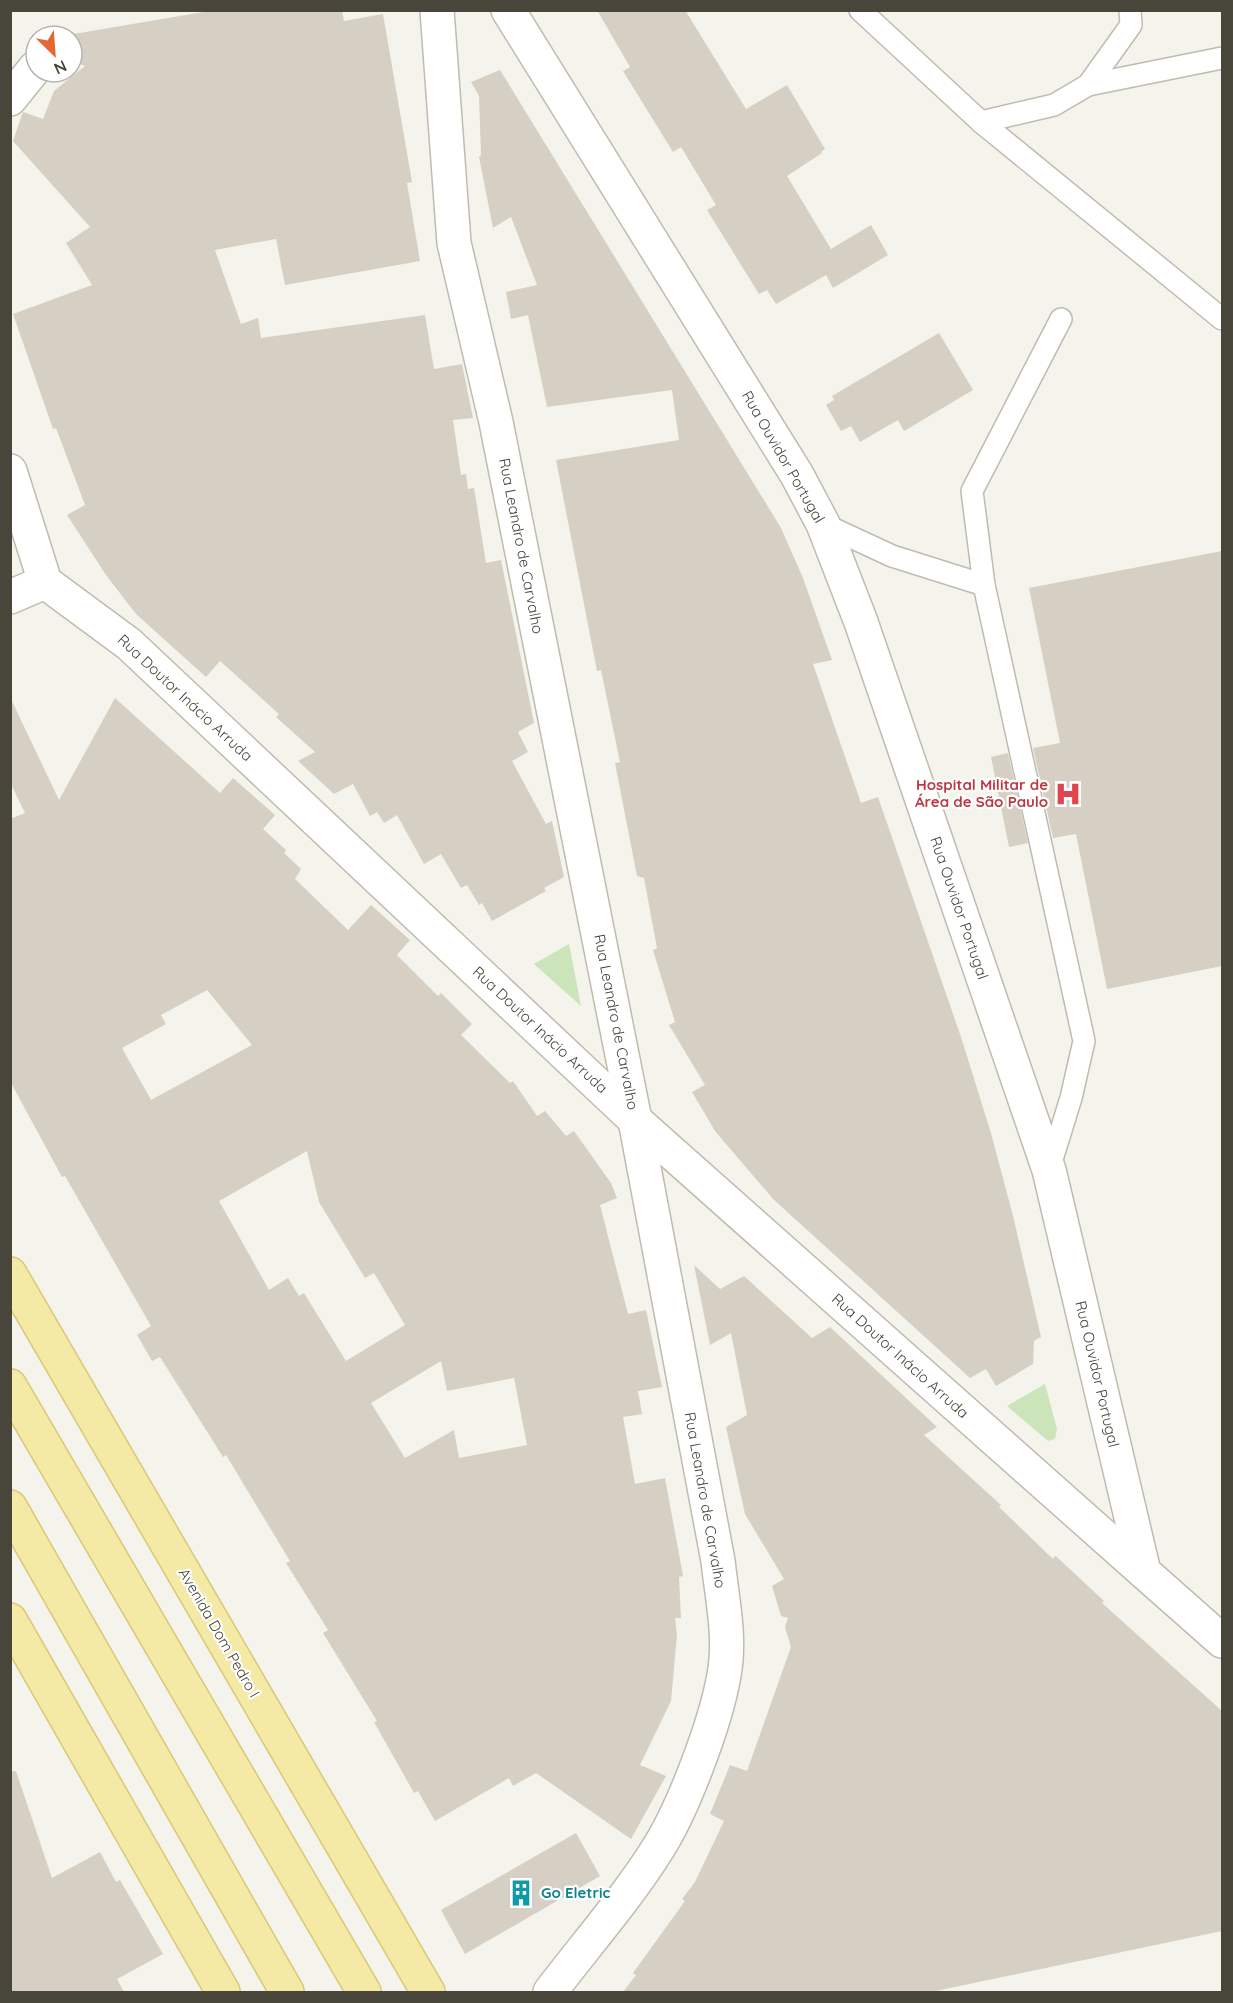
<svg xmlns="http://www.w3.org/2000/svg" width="1233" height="2003" font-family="Quicksand,sans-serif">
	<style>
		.green { fill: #cbe4ba }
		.building { fill: #d5d0c3; fill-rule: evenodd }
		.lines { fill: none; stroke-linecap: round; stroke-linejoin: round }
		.service-casing { stroke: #bfbcaf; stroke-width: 24 }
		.minor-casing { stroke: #bfbcaf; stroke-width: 36 }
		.tertiary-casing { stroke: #bfbcaf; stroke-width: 36 }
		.primary-casing { stroke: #d8c976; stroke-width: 36 }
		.service { stroke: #fff; stroke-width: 21 }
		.minor { stroke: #fff; stroke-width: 33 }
		.tertiary { stroke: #fff; stroke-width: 33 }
		.primary { stroke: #f4e9a5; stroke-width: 33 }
		.labels { text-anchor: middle; stroke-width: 4.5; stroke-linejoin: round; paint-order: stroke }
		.street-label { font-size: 15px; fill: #48453a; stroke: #fff }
		.health-label { font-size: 15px; font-weight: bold; fill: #be3a42; stroke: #fff; text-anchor: end }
		.culture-label { font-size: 15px; font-weight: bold; fill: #0d838f; stroke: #fff; text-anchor: start }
	</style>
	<rect width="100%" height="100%" fill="#f4f3ec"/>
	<!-- green -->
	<g class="green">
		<path d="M569,944L581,1006L534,964Z"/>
		<path d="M1045,1384L1057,1429L1055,1439L1048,1441L1007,1406Z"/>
	</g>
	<!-- building -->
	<g class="building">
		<path d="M215,10H342L344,21L383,14L412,182L407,183L420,261L285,285L276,239L215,250L241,324L258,318L261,338L425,315L434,369L462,364L473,418L453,420L461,475L466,474L468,489L474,488L486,563L501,560L534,723L518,732L528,752L512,761L546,824L552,821L564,877L544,888L546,891L492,921L482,903L479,905L467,885L461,888L441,854L424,864L397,815L384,823L377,812L370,816L353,784L334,794L298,761L315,752L276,717L279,714L220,661L206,677L136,614L106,575L67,515L85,505L56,428L53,429L13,314L92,285L66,243L90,227L13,141L23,112L43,119L54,91L85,66L72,60V36H62Z"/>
		<path d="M597,10H685L746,109L787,85L825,149L821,152L822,153L787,176L831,249L871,225L888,255L833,288L826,275L776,304L767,290L759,294L707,210L716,205L681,147L673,152L623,71L630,67Z"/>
		<path d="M500,70L781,528L803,578L832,660L813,664L861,803L878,797L961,1037L991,1133L1013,1216L1041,1337L1034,1341L1033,1364L996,1386L986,1369L970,1378L773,1199L715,1131L692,1092L705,1085L669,1025L675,1022L653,950L657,948L644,878L637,876L615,763L620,762L601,670L597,671L556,460L679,440L672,390L547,407L528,315L511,319L506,292L537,285L511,217L493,228L479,157L481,155L479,96L471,82Z"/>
		<path d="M939,333L973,390L904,431L898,420L860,442L851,426L841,431L826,405L834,400L832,396Z"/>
		<path d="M1222,551V966L1107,989L1076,834L1053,838L1033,748L1060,743L1029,588Z"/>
		<path d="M10,697L59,800L115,698L220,793L233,778L275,815L263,829L286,850L284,853L301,869L295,879L348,930L371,905L410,940L397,955L438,996L441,993L472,1024L461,1035L510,1083L513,1081L537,1116L545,1111L566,1136L574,1131L611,1183L617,1198L600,1205L628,1314L646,1310L662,1387L638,1391L642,1414L623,1417L635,1484L665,1478L683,1576L679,1577L681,1618H675L677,1635L671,1701L640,1765L666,1776L631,1839L536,1773L513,1786L509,1778L435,1821L418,1791L414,1793L374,1722L377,1721L323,1633L328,1630L286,1563L290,1561L226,1455L223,1457L160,1357L152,1361L137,1335L151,1326L65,1176L62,1177L10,1081V819L25,813L10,782ZM207,990L252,1045L151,1100L122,1048L166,1024L161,1015ZM307,1151L319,1202L365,1278L374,1273L405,1325L346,1361L304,1293L299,1296L288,1278L269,1290L219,1201ZM441,1361L447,1391L514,1378L527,1445L459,1458L454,1430L405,1458L371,1403Z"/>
		<path d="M1008,753L1028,843L1009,847L991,757Z"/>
		<path d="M694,1265L720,1289L744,1276L812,1338L830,1327L937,1427L924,1435L1001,1505L999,1507L1053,1559L1055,1556L1058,1558L1104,1601L1102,1603L1222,1711V1931L931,1992H623L636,1975L633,1973L685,1901L682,1899L695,1882L724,1821L710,1814L730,1765L747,1771L791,1647L785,1627L788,1618L781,1616L772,1586L784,1579L745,1514L726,1427L747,1415L731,1333L710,1345Z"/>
		<path d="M16,1771L52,1878L100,1852L116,1882L120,1880L163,1954L117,1979L124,1992H10V1772Z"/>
		<path d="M576,1833L600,1876L465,1954L441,1910Z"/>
	</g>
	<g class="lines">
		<!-- service casing -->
		<g class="service-casing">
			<g id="service">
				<path d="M860,10L981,122L1222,319"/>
				<path d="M1088,85L1222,58"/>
				<path d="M981,122L1054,105L1088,85L1131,25L1130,10"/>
				<path d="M823,524L892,556L984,585L1084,1041L1071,1098L1049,1169"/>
				<path d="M984,585L972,491L1061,319"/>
			</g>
		</g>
		<!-- minor casing -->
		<g class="minor-casing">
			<g id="minor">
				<path d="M437,10L454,243L496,422L635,1120L718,1561C722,1598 731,1638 724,1675C716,1722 683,1810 657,1850C627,1898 584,1947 550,1992"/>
				<path d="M10,99L35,68"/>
				<path d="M10,471L45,582"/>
				<path d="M45,582L129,644L635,1120L1144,1572"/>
				<path d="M10,597L45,582"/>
			</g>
		</g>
		<!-- tertiary casing -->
		<g class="tertiary-casing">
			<path id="tertiary" d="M508,10L797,475L823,524L861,622L1049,1170L1144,1572L1222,1641"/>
		</g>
		<!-- primary casing -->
		<g class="primary-casing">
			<g id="primary">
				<path d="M10,1274L428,1992"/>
				<path d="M10,1386L364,1992"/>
				<path d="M10,1507L287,1992"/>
				<path d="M10,1620L223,1992"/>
			</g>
		</g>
		<!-- service -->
		<use href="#service" class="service"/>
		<!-- minor -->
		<use href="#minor" class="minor"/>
		<!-- tertiary -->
		<use href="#tertiary" class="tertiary"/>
		<!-- primary -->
		<use href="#primary" class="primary"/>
	</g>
	<!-- icons -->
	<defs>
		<g id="hospital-bare" transform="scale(2.07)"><path d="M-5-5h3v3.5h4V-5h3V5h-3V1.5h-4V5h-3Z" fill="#e0444e" stroke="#fff" stroke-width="2.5" paint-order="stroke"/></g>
		<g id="building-bare" transform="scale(2.07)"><path d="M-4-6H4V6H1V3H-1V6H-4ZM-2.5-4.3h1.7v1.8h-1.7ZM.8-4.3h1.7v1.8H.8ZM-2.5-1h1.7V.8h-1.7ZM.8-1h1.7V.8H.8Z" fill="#0f9aa8" stroke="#fff" stroke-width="2.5" paint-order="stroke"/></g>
	</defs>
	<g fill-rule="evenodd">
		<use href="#hospital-bare" x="1068" y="794"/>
		<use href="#building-bare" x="521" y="1893"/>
	</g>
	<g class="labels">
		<!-- street labels -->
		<g class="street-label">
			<text transform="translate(783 457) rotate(60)" y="5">Rua Ouvidor Portugal</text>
			<text transform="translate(521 546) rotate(79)" y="5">Rua Leandro de Carvalho</text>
			<text transform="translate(185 698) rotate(43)" y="5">Rua Doutor Inácio Arruda</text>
			<text transform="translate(959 908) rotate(71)" y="5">Rua Ouvidor Portugal</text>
			<text transform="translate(616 1022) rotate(79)" y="5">Rua Leandro de Carvalho</text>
			<text transform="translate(540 1030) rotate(43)" y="5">Rua Doutor Inácio Arruda</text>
			<text transform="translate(900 1356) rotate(42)" y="5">Rua Doutor Inácio Arruda</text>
			<text transform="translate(1097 1374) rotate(77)" y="5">Rua Ouvidor Portugal</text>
			<text transform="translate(705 1500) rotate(80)" y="5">Rua Leandro de Carvalho</text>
			<text transform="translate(219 1633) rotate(60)" y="5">Avenida Dom Pedro I</text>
		</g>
		<!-- health labels -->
		<g class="health-label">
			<text x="1048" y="790">Hospital Militar de<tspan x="1048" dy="17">Área de São Paulo</tspan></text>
		</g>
		<!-- culture labels -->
		<g class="culture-label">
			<text x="541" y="1898">Go Eletric</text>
		</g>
	</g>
	<!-- border -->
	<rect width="1233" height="2003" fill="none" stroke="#48453a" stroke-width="24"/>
	<!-- north arrow -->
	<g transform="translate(54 54) rotate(155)"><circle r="28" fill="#ffffff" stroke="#b6b5b0" stroke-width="1.5"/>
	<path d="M0-4.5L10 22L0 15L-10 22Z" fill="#e46734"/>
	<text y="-9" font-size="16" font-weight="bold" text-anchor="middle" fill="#48453a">N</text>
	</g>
</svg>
